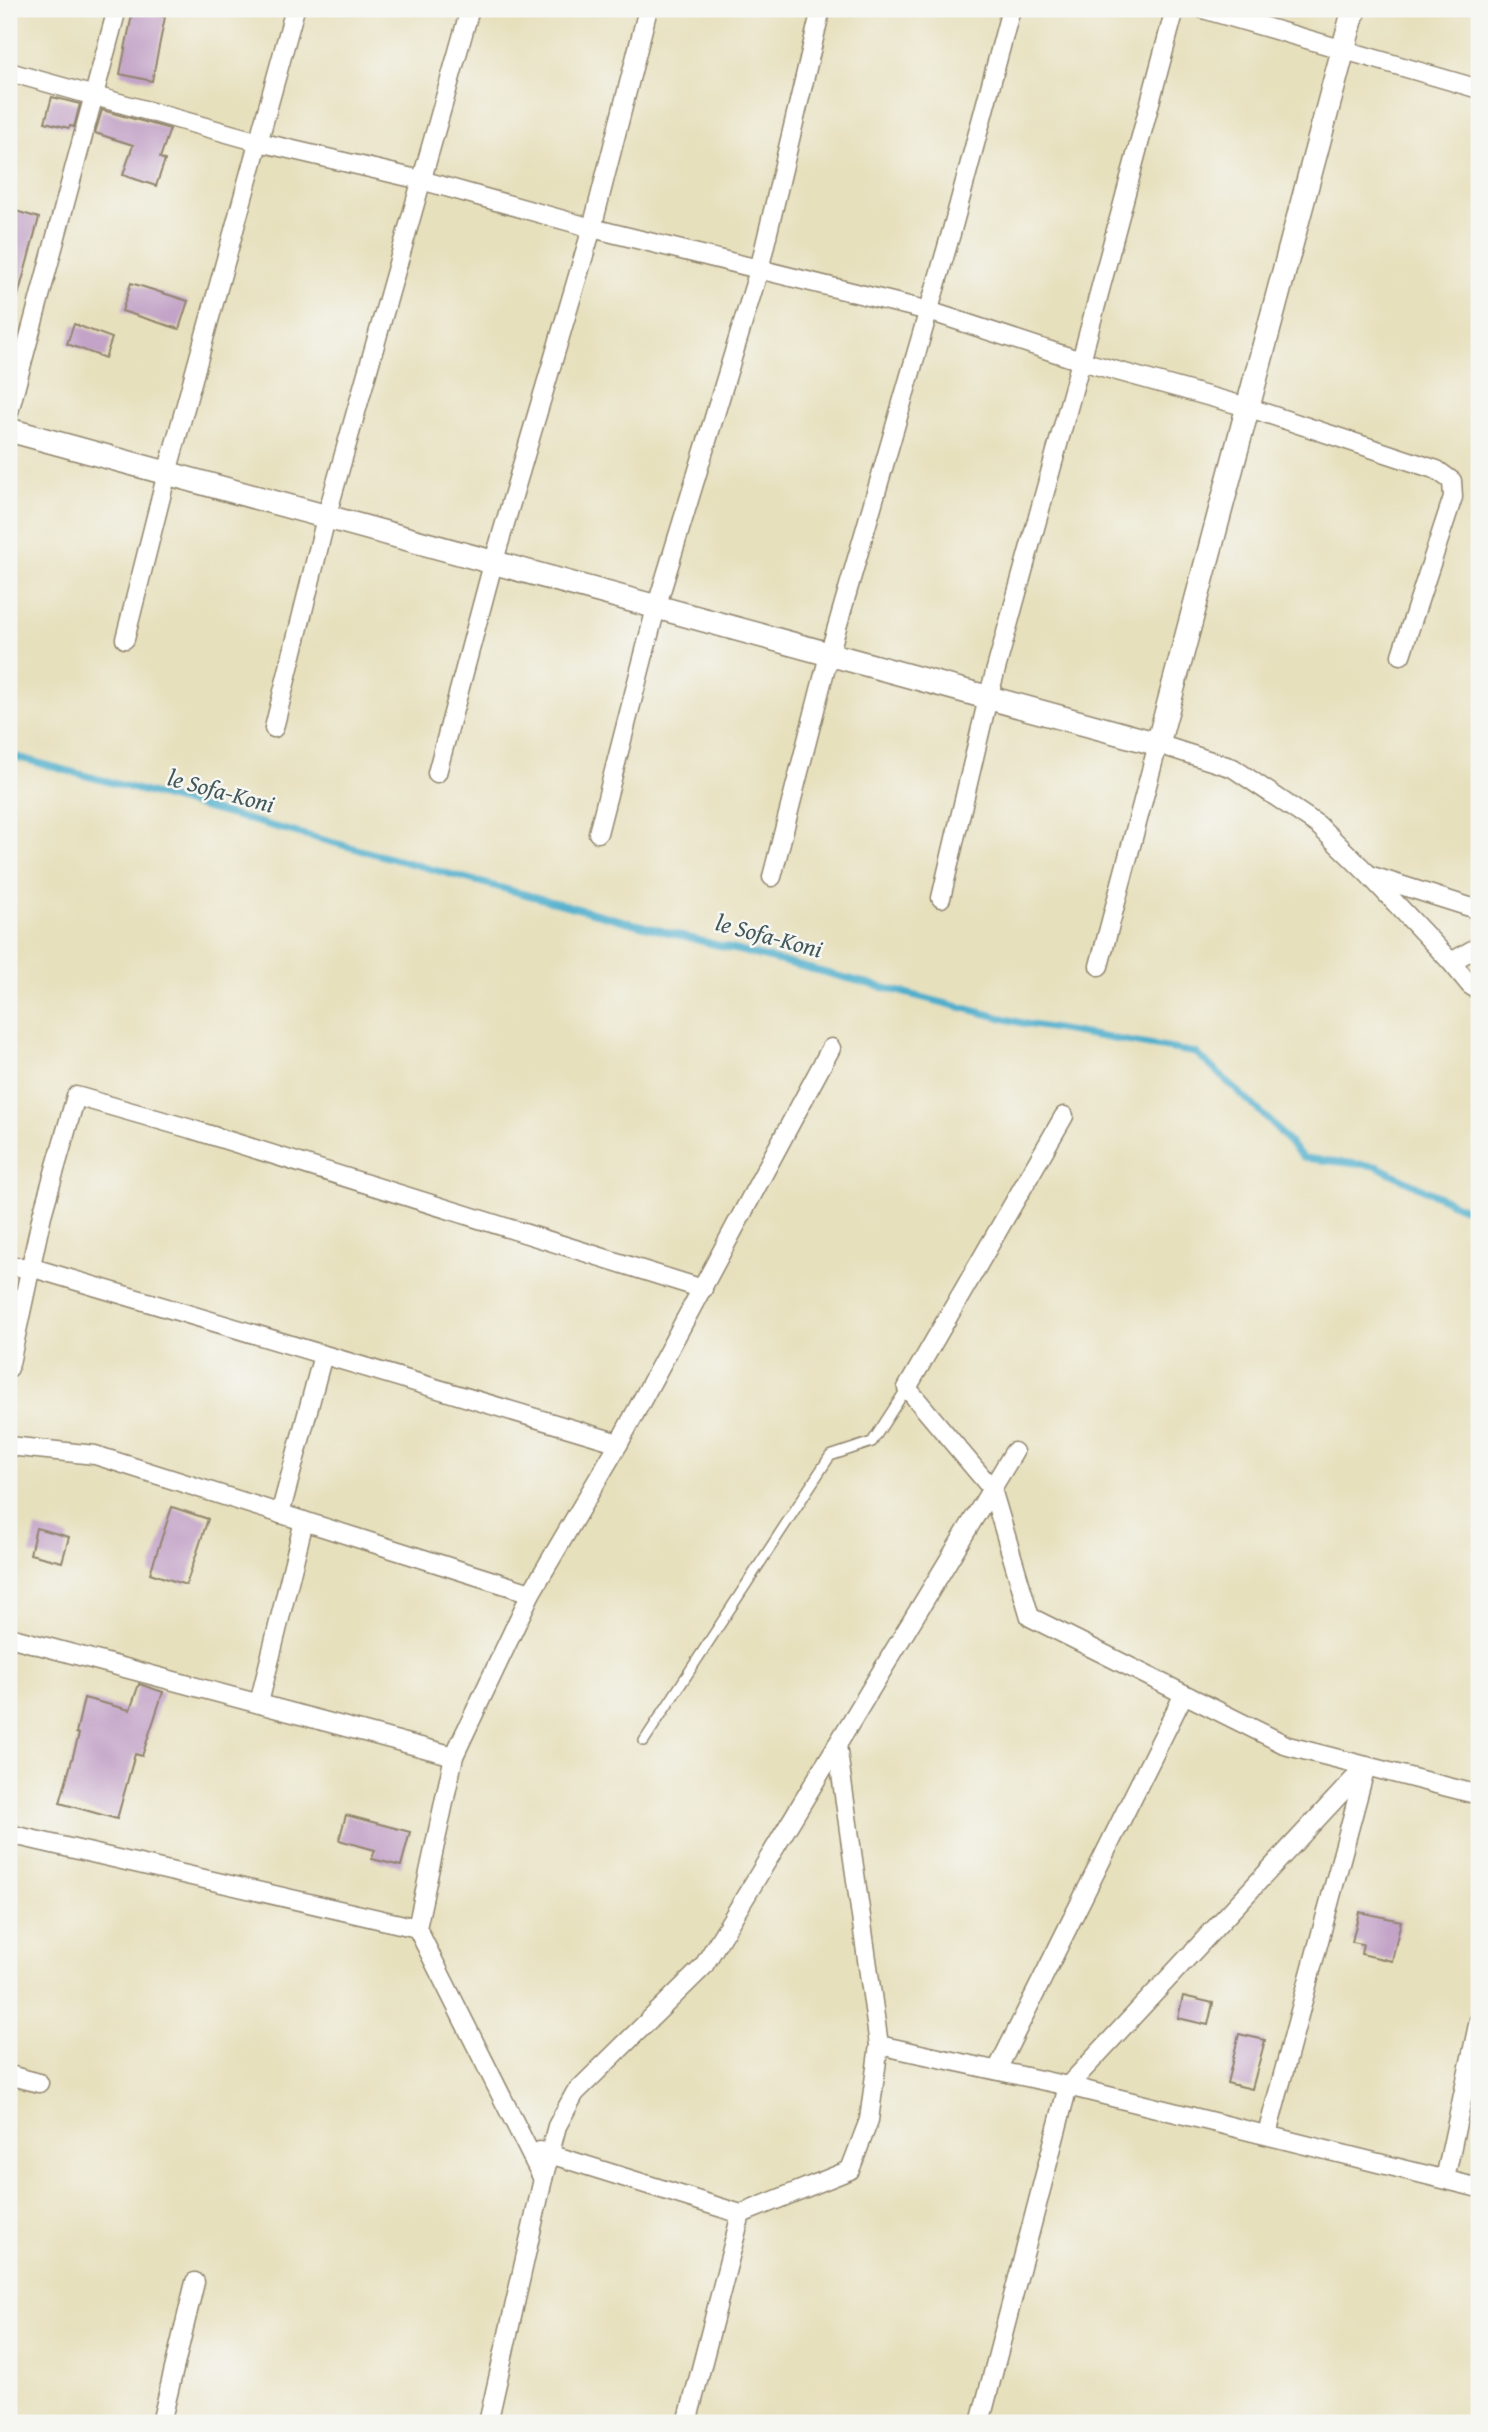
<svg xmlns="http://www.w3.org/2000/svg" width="1488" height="2432" font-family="'Gentium Book Plus',serif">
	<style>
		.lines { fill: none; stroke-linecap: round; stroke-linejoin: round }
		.stream { stroke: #4daecc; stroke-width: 7 }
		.building { fill: #c3a3c7 }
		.service-casing { stroke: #91856e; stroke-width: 12 }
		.minor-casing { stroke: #91856e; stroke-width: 21 }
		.tertiary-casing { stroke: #91856e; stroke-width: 26 }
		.service { stroke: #fff; stroke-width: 9 }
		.minor { stroke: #fff; stroke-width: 18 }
		.tertiary { stroke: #fff; stroke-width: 23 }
		.labels { text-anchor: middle; stroke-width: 5; stroke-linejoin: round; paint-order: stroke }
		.water-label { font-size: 24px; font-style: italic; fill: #41585b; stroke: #f6f6f2 }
	</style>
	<rect width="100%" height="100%" fill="#f6f6f2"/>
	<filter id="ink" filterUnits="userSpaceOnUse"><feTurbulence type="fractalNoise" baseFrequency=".0143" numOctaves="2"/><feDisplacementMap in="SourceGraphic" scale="14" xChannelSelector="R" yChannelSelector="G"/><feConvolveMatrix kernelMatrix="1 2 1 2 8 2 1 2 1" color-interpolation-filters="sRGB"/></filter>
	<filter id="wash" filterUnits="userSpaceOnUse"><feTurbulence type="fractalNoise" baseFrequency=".00686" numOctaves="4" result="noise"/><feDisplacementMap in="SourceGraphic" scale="28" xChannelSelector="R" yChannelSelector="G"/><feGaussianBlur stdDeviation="1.57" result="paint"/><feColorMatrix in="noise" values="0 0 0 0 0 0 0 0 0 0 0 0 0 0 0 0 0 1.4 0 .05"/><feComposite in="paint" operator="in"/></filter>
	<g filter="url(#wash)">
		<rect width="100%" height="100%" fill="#e7e0bd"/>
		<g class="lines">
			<!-- stream -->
			<path class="stream" d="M9,755L635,924L1026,1024L1196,1053L1270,1121L1303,1158L1376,1166L1479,1216"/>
		</g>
		<g id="blocks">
			<!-- building -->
			<g class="building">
				<path d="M133,10L165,17L152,81L120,74Z"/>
				<path d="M52,97L80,104L74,127L70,126L69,128L45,122Z"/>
				<path d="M102,110L170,129L160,158L165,160L156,186L123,175L133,145L95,133Z"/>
				<path d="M9,209L39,218L15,307L9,306Z"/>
				<path d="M131,283L188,301L179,329L122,311Z"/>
				<path d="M74,324L112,338L105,358L67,344Z"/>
				<path d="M172,1507L208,1519L186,1585L150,1573Z"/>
				<path d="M36,1528L69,1537L62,1562L30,1554Z"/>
				<path d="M139,1684L163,1692L142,1756L135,1754L117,1819L60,1803L79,1734L76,1733L84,1698L130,1710Z"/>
				<path d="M346,1815L410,1832L401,1866L372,1859L375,1850L339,1840Z"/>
				<path d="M1359,1912L1401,1921L1392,1961L1361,1954L1363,1944L1352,1942Z"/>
				<path d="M1183,1996L1213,2003L1208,2025L1178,2018Z"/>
				<path d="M1239,2034L1265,2040L1252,2089L1227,2083Z"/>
			</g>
		</g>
	</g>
	<g filter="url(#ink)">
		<use href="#blocks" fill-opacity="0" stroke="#91856e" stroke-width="2"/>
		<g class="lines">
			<!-- service casing -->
			<g class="service-casing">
				<path id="service" d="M644,1741L830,1456L872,1442L907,1388"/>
			</g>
			<!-- minor casing -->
			<g class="minor-casing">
				<g id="minor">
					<path d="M1203,9L1479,89"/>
					<path d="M9,72L259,142L421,180L592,228L929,311L1081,361L1247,407L1437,470L1452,481L1453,497L1401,655"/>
					<path d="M9,412L117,9"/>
					<path d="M125,639L167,473L295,9"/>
					<path d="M274,728L326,518L470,9"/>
					<path d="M437,773L493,564L592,228L648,9"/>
					<path d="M598,833L656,608L759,270L821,9"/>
					<path d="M1372,876L1479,910"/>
					<path d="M772,877L829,655L952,230L1011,9"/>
					<path d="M941,898L988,698L1081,361L1175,9"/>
					<path d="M1451,962L1479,946"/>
					<path d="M1099,966L1158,744L1233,768L1318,825L1369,875L1451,962L1470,985L1479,991"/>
					<path d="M1064,1116L907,1388L992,1489L1030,1617L1288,1746L1479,1795"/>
					<path d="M9,1267H30L619,1443"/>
					<path d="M9,1368L42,1215L76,1096L191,1129L703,1289"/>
					<path d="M9,1446L95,1455L531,1593"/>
					<path d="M280,1514L323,1355"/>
					<path d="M9,1637L454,1756"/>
					<path d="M259,1703L304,1521"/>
					<path d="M9,1834L417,1928"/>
					<path d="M879,2045L1068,2086L1479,2188"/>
					<path d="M997,2070L1184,1694"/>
					<path d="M9,2075L39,2083"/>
					<path d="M1267,2134L1365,1770"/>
					<path d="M540,2151L741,2214L850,2170L869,2120L879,2045L837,1745"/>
					<path d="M543,2179L417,1928L454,1756L531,1593L619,1443L831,1048"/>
					<path d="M1445,2179L1479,2020"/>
					<path d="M161,2423L195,2282"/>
					<path d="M488,2423L543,2179L557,2126L575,2093L703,1967L1014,1452"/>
					<path d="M687,2423L741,2214"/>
					<path d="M980,2423L1068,2086L1366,1766"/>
				</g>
			</g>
			<!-- tertiary casing -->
			<g class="tertiary-casing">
				<path id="tertiary" d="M9,430L1158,744L1354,9"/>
			</g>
			<!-- service -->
			<use href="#service" class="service"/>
			<!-- minor -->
			<use href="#minor" class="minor"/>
			<!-- tertiary -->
			<use href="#tertiary" class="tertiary"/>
		</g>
	</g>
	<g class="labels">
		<!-- water labels -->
		<g class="water-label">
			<text transform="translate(221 791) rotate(15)" y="8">le Sofa-Koni</text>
			<text transform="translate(769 936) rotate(15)" y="8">le Sofa-Koni</text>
		</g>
	</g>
	<!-- margin -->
	<rect width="1488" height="2432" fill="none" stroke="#f6f6f2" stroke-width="35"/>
</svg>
